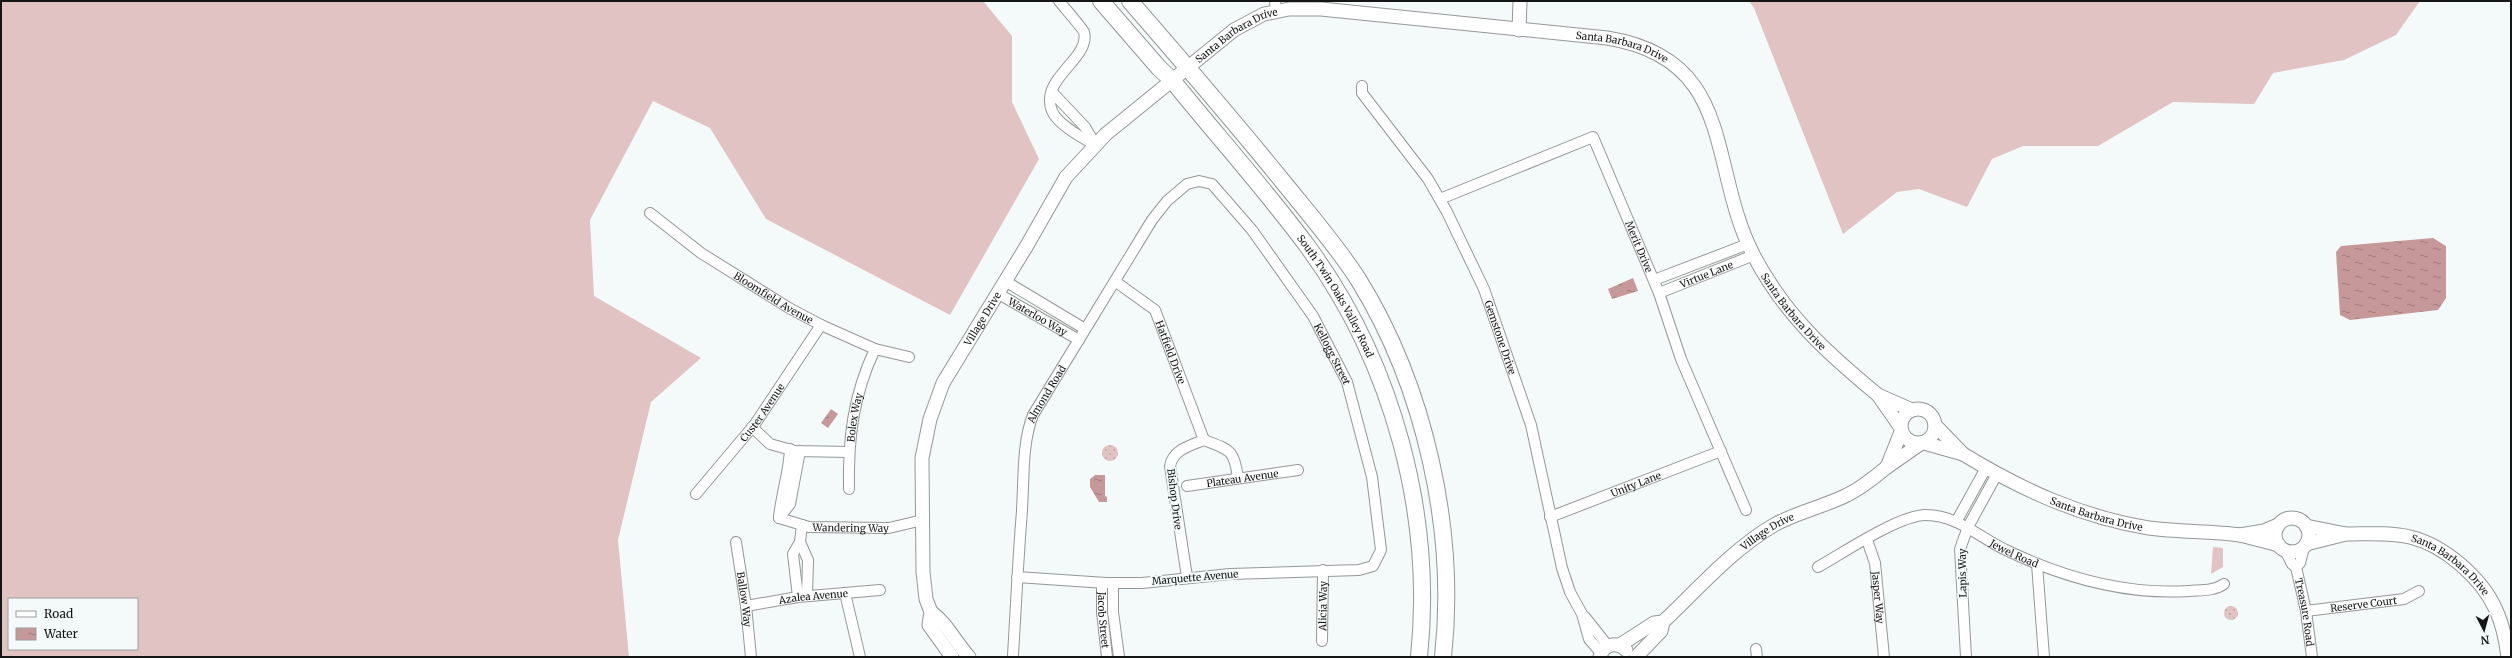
<svg xmlns="http://www.w3.org/2000/svg" width="2512" height="658" font-family="Merriweather,serif">
	<style>
		.grass { fill: #e1c3c4; fill-rule: evenodd }
		.park { fill: url(#park-dots) }
		.water { fill: url(#water-ripples) }
		.lines { fill: none; stroke-linecap: round; stroke-linejoin: round }
		.minor-casing { stroke: #939797; stroke-width: 12 }
		.tertiary-casing { stroke: #939797; stroke-width: 15 }
		.primary-casing { stroke: #939797; stroke-width: 18 }
		.minor { stroke: #fff; stroke-width: 10 }
		.tertiary { stroke: #fff; stroke-width: 13 }
		.primary { stroke: #fff; stroke-width: 16 }
		.labels { text-anchor: middle; stroke-width: 3.5; stroke-linejoin: round; paint-order: stroke }
		.street-label { font-size: 10px; fill: #141616; stroke: #f4f9f9 }
	</style>
	<defs>
		<pattern id="park-dots" width="8" height="8" patternUnits="userSpaceOnUse"><rect width="8" height="8" fill="#e1c3c4"/><path d="M2 2h.1M6 6h.1" fill="none" stroke="#c0a7a8" stroke-width="1.8" stroke-linecap="round"/></pattern>
		<pattern id="water-ripples" width="26" height="14" patternUnits="userSpaceOnUse"><rect width="26" height="14" fill="#c69899"/><path d="M2 4q2-2 4 0t4 0M15 11q2-2 4 0t4 0" fill="none" stroke="#a07b7c"/></pattern>
	</defs>
	<rect width="100%" height="100%" fill="#f4f9f9"/>
	<!-- grass -->
	<g class="grass">
		<path d="M1,1H983L1012,36V102L1039,159L950,315L766,219L710,128L653,101L590,220L594,296L701,358L651,402L618,540L629,657H1ZM9,599H137V649H9Z"/>
		<path d="M1749,1H2420L2396,35L2344,60L2273,73L2254,104L2173,102L2098,146H2023L1992,159L1967,207L1919,189L1897,192L1843,234L1754,8Z"/>
		<path d="M2213,547L2223,548V567L2211,574Z"/>
	</g>
	<!-- park -->
	<g class="park">
		<circle cx="1110" cy="453" r="8"/>
		<circle cx="2231" cy="613" r="7"/>
	</g>
	<!-- water -->
	<g class="water">
		<path d="M2433,238L2446,246V298L2438,310L2350,320L2340,315L2336,252L2341,246Z"/>
		<path d="M1633,278L1638,291L1612,299L1608,289Z"/>
		<path d="M831,409L838,414L828,428L821,423Z"/>
		<path d="M1095,475H1105V496L1107,497V502H1099L1090,487V479Z"/>
	</g>
	<g class="lines">
		<!-- minor casing -->
		<g class="minor-casing">
			<g id="minor">
				<path d="M1059,1C1063,6 1083,29 1084,32C1091,59 1039,78 1052,111C1058,125 1083,138 1095,145"/>
				<path d="M1275,1L1276,11"/>
				<path id="s1" d="M1362,86V93L1428,179L1447,212L1484,289L1531,425L1562,568L1570,592L1582,614L1589,639L1601,653"/>
				<path d="M1052,92L1085,127L1095,144"/>
				<path id="s2" d="M1440,199L1593,137L1659,293L1681,359L1746,510"/>
				<path id="s3" d="M650,213L701,253L789,308L821,325L875,349L909,357"/>
				<path d="M1654,280L1748,244"/>
				<path d="M1005,281L1085,329"/>
				<path id="s4" d="M1116,282L1155,310L1204,440"/>
				<path id="s5" d="M997,293L1079,340"/>
				<path id="s6" d="M1659,293L1754,255"/>
				<path d="M752,427L770,444L795,451L849,452"/>
				<path d="M1204,440C1230,450 1234,449 1238,478"/>
				<path id="s7" d="M1187,486L1298,470"/>
				<path id="s8" d="M849,489C848,438 853,396 875,349"/>
				<path id="s9" d="M696,494L755,424L821,325"/>
				<path id="s10" d="M1550,517L1721,451"/>
				<path id="s11" d="M779,518L809,527L889,528L923,520"/>
				<path d="M779,518L790,504L800,451"/>
				<path d="M779,518C781,495 789,473 790,449"/>
				<path d="M1956,522L1986,468"/>
				<path id="s12" d="M1867,540L1875,563L1884,657"/>
				<path id="s13" d="M736,542L746,606L751,657"/>
				<path d="M800,542L808,560L807,596"/>
				<path d="M2285,550L2292,564L2296,567L2300,563L2304,547"/>
				<path d="M2037,564L2044,657"/>
				<path id="s14" d="M1818,567C1843,553 1899,515 1926,515C1958,515 1981,539 2008,551C2065,578 2126,595 2189,591C2202,590 2214,591 2224,584"/>
				<path id="s15" d="M2296,567L2306,611L2312,657"/>
				<path d="M1187,577L1170,466C1173,450 1189,446 1204,440"/>
				<path id="s16" d="M1102,583V612L1107,657"/>
				<path d="M1113,583V612L1119,657"/>
				<path d="M845,593L860,657"/>
				<path d="M798,597L793,554L800,542L802,525"/>
				<path id="s17" d="M746,606L798,597L880,590"/>
				<path id="s18" d="M2306,611L2404,599L2419,591"/>
				<path d="M1585,617L1608,646"/>
				<path id="s19" d="M1322,641L1323,570"/>
				<path d="M1756,649L1757,657"/>
				<path id="s20" d="M1013,655C1016,607 1018,559 1022,511V509C1024,478 1022,443 1033,415L1152,220L1167,201L1187,184L1199,181L1212,184L1252,230L1313,316L1347,382L1372,477L1381,550L1373,566L1359,570L1230,574L1142,583H1106L1017,577"/>
				<path d="M1966,657L1960,549L1968,527L1997,474"/>
			</g>
		</g>
		<!-- tertiary casing -->
		<g class="tertiary-casing">
			<g id="tertiary">
				<path d="M1519,30L1520,1"/>
				<circle cx="1918" cy="426" r="17"/>
				<path d="M1901,428L1878,395L1912,410"/>
				<path d="M1901,432L1887,467L1920,444"/>
				<path d="M1924,443L1963,454L1935,425"/>
				<path id="s21" d="M1963,454C2022,490 2081,517 2149,528C2179,532 2210,531 2240,535"/>
				<circle cx="2292" cy="535" r="17"/>
				<path d="M2278,525L2264,531L2240,535L2279,545"/>
				<path id="s22" d="M2346,534C2367,534 2389,532 2410,537C2444,545 2482,578 2496,610C2503,625 2506,641 2508,657"/>
				<path d="M2306,544L2346,534L2306,526"/>
				<path d="M931,612C947,623 956,643 969,657"/>
				<path d="M1620,645L1654,623L1663,622"/>
				<path id="s23" d="M952,657L929,625L931,612L926,599L923,572L922,458L930,419L943,383L1026,247L1066,177L1106,134L1234,30L1264,14L1289,9H1321L1607,38C1738,59 1707,167 1754,256C1785,315 1827,353 1878,395"/>
				<path d="M1600,657C1603,644 1617,641 1626,650"/>
				<path id="s24" d="M1636,657L1661,631L1663,622C1697,590 1734,548 1774,525C1797,512 1823,507 1847,495C1862,488 1875,477 1887,467"/>
			</g>
		</g>
		<!-- primary casing -->
		<g class="primary-casing">
			<g id="primary">
				<path id="s25" d="M1101,1L1159,68L1172,80C1217,136 1266,190 1308,247C1393,363 1434,515 1419,657"/>
				<path d="M1130,1C1182,61 1234,121 1284,183C1309,214 1336,245 1358,279C1425,387 1457,531 1443,657"/>
			</g>
		</g>
		<!-- minor -->
		<use href="#minor" class="minor"/>
		<!-- tertiary -->
		<use href="#tertiary" class="tertiary"/>
		<!-- primary -->
		<use href="#primary" class="primary"/>
	</g>
	<g class="labels">
		<!-- street labels -->
		<g class="street-label">
			<text dy="4" stroke="none"><textPath href="#s23" startOffset="749">Santa Barbara Drive</textPath></text>
			<text dy="4" stroke="none"><textPath href="#s23" startOffset="1145">Santa Barbara Drive</textPath></text>
			<text dy="4" stroke="none"><textPath href="#s2" startOffset="284">Merit Drive</textPath></text>
			<text dy="4" stroke="none"><textPath href="#s6" startOffset="51">Virtue Lane</textPath></text>
			<text dy="4" stroke="none"><textPath href="#s3" startOffset="150">Bloomfield Avenue</textPath></text>
			<text dy="4" stroke="none"><textPath href="#s25" startOffset="378">South Twin Oaks Valley Road</textPath></text>
			<text dy="4" stroke="none"><textPath href="#s23" startOffset="1480">Santa Barbara Drive</textPath></text>
			<text dy="4" stroke="none"><textPath href="#s5" startOffset="47">Waterloo Way</textPath></text>
			<text dy="4" stroke="none"><textPath href="#s23" startOffset="361">Village Drive</textPath></text>
			<text dy="4" stroke="none"><textPath href="#s1" startOffset="290">Gemstone Drive</textPath></text>
			<text dy="4" stroke="none"><textPath href="#s4" startOffset="93">Hatfield Drive</textPath></text>
			<text dy="4" stroke="none"><textPath href="#s20" startOffset="755">Kellogg Street</textPath></text>
			<text dy="4" stroke="none"><textPath href="#s20" startOffset="266">Almond Road</textPath></text>
			<text dy="4" stroke="none"><textPath href="#s9" startOffset="105">Custer Avenue</textPath></text>
			<text dy="4" stroke="none"><textPath href="#s8" startOffset="72">Bolex Way</textPath></text>
			<text dy="4" stroke="none"><textPath href="#s7" startOffset="56">Plateau Avenue</textPath></text>
			<text dy="4" stroke="none"><textPath href="#s10" startOffset="92">Unity Lane</textPath></text>
			<text transform="translate(1175 499) rotate(83)" y="4">Bishop Drive</text>
			<text dy="4" stroke="none"><textPath href="#s21" startOffset="147">Santa Barbara Drive</textPath></text>
			<text dy="4" stroke="none"><textPath href="#s11" startOffset="73">Wandering Way</textPath></text>
			<text dy="4" stroke="none"><textPath href="#s24" startOffset="184">Village Drive</textPath></text>
			<text dy="4" stroke="none"><textPath href="#s14" startOffset="218">Jewel Road</textPath></text>
			<text dy="4" stroke="none"><textPath href="#s22" startOffset="114">Santa Barbara Drive</textPath></text>
			<text transform="translate(1962 573) rotate(-91)" y="4">Lapis Way</text>
			<text transform="translate(1195 577) rotate(-5)" y="4">Marquette Avenue</text>
			<text dy="4" stroke="none"><textPath href="#s17" startOffset="68">Azalea Avenue</textPath></text>
			<text dy="4" stroke="none"><textPath href="#s12" startOffset="59">Jasper Way</textPath></text>
			<text dy="4" stroke="none"><textPath href="#s13" startOffset="58">Ballow Way</textPath></text>
			<text dy="4" stroke="none"><textPath href="#s18" startOffset="58">Reserve Court</textPath></text>
			<text dy="4" stroke="none"><textPath href="#s19" startOffset="35">Alicia Way</textPath></text>
			<text dy="4" stroke="none"><textPath href="#s15" startOffset="46">Treasure Road</textPath></text>
			<text dy="4" stroke="none"><textPath href="#s16" startOffset="37">Jacob Street</textPath></text>
		</g>
	</g>
	<!-- border -->
	<rect width="2512" height="658" fill="none" stroke="#141616" stroke-width="4"/>
	<!-- legend -->
	<rect x="8" y="598" width="130" height="52" fill="#f4f9f9" stroke="#9a9e9e"/>
	<rect x="16" y="611" width="20" height="6" fill="#ffffff" stroke="#9a9e9e"/>
	<text x="44" y="618" font-size="12" fill="#141616">Road</text>
	<rect x="16" y="628" width="20" height="12" fill="url(#water-ripples)" stroke="#9a9e9e"/>
	<text x="44" y="638" font-size="12" fill="#141616">Water</text>
	<!-- north arrow -->
	<g transform="translate(2484 630) rotate(174)" stroke="#f4f9f9" stroke-width="3" paint-order="stroke">
	<path d="M0-3L7 15L0 10L-7 15Z" fill="#141616"/>
	<text y="-6" font-size="11" font-weight="bold" text-anchor="middle" fill="#141616">N</text>
	</g>
</svg>
